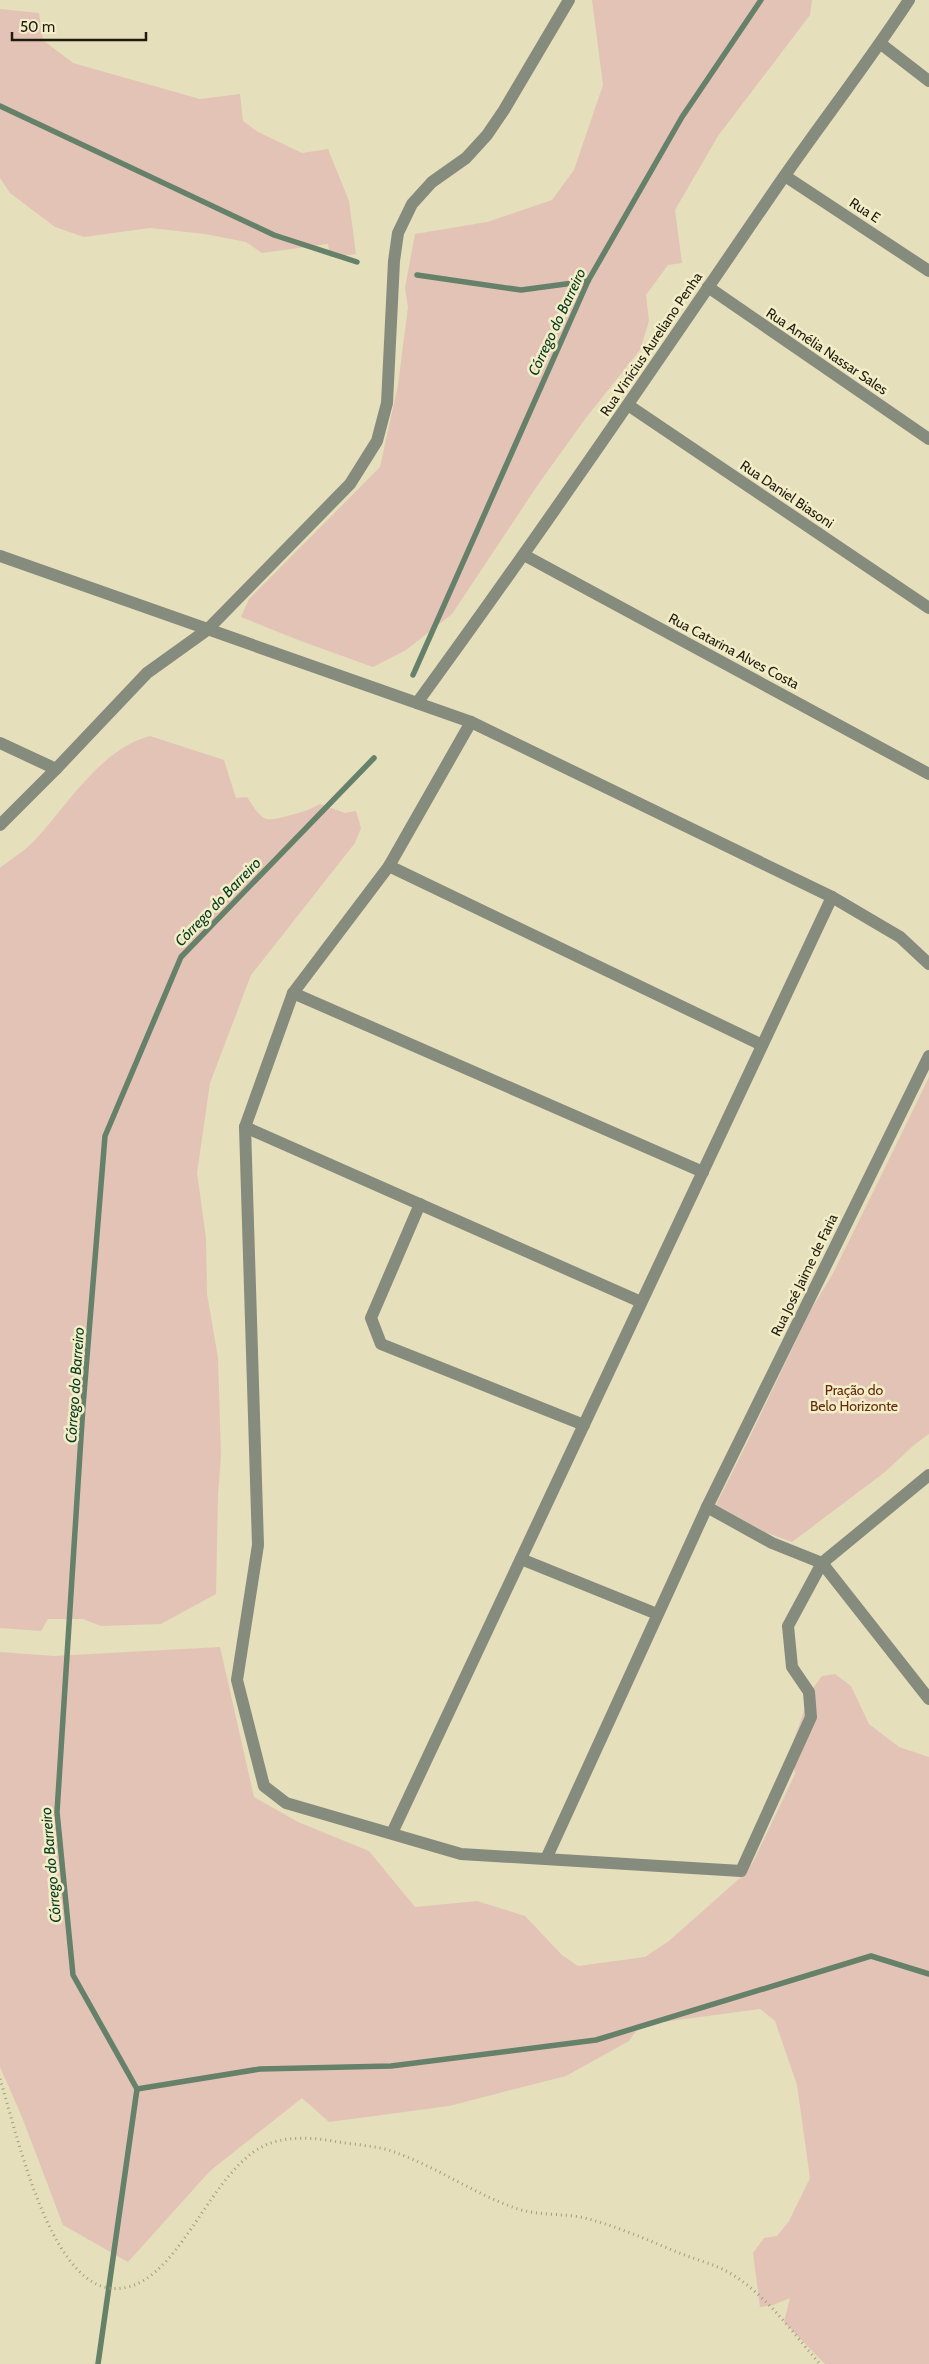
<svg xmlns="http://www.w3.org/2000/svg" width="929" height="2364" font-family="Cabin,sans-serif">
	<style>
		.green { fill: #e3c3b6 }
		.lines { fill: none; stroke-linecap: round; stroke-linejoin: round }
		.stream { stroke: #658169; stroke-width: 5.5 }
		.path { stroke: #a29d81; stroke-width: 3; stroke-dasharray: 1 4; stroke-linecap: butt }
		.minor { stroke: #858b7d; stroke-width: 12 }
		.tertiary { stroke: #858b7d; stroke-width: 12 }
		.labels { text-anchor: middle; stroke-width: 5; stroke-linejoin: round; paint-order: stroke }
		.street-label { font-size: 14px; fill: #1f1c0f; stroke: #f3edc8 }
		.park-label { font-size: 14px; fill: #62290c; stroke: #f3edc8 }
		.water-label { font-size: 15px; font-style: italic; fill: #043a1e; stroke: #f3edc8 }
	</style>
	<rect width="100%" height="100%" fill="#e5dfbb"/>
	<!-- green -->
	<g class="green">
		<path d="M592,0H812L810,15L718,136L675,210L682,263L668,265L646,295L649,321L640,350L585,419L537,486L452,614L406,650L373,667L298,640L241,617L249,599L380,467L398,385L408,307L405,288L415,234L487,222L552,200L574,170L603,85Z"/>
		<path d="M0,9L39,13L43,40L73,63L200,99L240,94L243,121L258,132L302,153L328,149L349,201L356,254L330,257L328,244L262,253L246,242L205,234L150,228L84,237L55,227L10,193L0,178Z"/>
		<path d="M150,736L224,760L236,798L247,797C263,821 263,823 291,815C302,812 310,810 320,804L345,813L356,811L361,828L355,843L251,975L210,1083L197,1173L206,1238L207,1294L218,1358L221,1456L218,1495L216,1594L161,1624L101,1626L83,1619H48L41,1631L0,1628V868C11,859 26,850 36,839C69,803 101,749 150,736Z"/>
		<path d="M929,1077V1434L914,1445L885,1472L792,1542L765,1532L716,1505C747,1444 776,1382 806,1320C813,1304 824,1290 832,1275C865,1209 897,1143 929,1077Z"/>
		<path d="M220,1647L254,1797L298,1822L369,1851L415,1907L477,1901L525,1916L562,1955L578,1966L645,1957L669,1941L741,1877L753,1862L795,1774L791,1748L811,1691L822,1676L835,1674L851,1686L869,1724L899,1747L929,1757V2364H825L784,2322L790,2298L773,2305L760,2307L753,2253L764,2238L777,2236L789,2221L810,2178L797,2085L775,2021L760,2009L640,2025L629,2041L566,2076L449,2106L329,2122L302,2098L210,2171L128,2262L63,2225L22,2117L0,2067V1652L54,1656Z"/>
	</g>
	<g class="lines">
		<!-- stream -->
		<g class="stream">
			<path d="M0,106L274,235L357,262"/>
			<path d="M417,275L521,290L588,281"/>
			<path d="M413,675L588,281L682,117L761,0"/>
			<path d="M137,2089L73,1975L57,1812L83,1406L105,1136L181,957L374,758"/>
			<path d="M137,2089L260,2069L391,2066L596,2040L871,1956L929,1974"/>
			<path d="M98,2364L137,2089"/>
		</g>
		<!-- path -->
		<path class="path" d="M0,2079C16,2130 48,2279 109,2288C179,2298 209,2160 274,2142C294,2136 318,2138 338,2142C357,2145 380,2146 397,2153C438,2168 475,2194 515,2208C537,2216 563,2213 585,2218C619,2227 650,2241 682,2254C697,2260 714,2264 728,2272C766,2294 792,2332 820,2364"/>
		<!-- minor -->
		<g class="minor">
			<path d="M881,44L929,81"/>
			<path d="M785,176L929,271"/>
			<path d="M708,287L929,439"/>
			<path d="M628,405L929,608"/>
			<path d="M524,555L929,774"/>
			<path d="M417,703C539,536 655,365 772,194C817,128 866,66 909,0"/>
			<path d="M471,722L389,866L293,993L245,1127L258,1545L237,1680L264,1786L286,1803L461,1854L741,1871L811,1717L809,1692L792,1667L788,1626L822,1563L929,1475"/>
			<path d="M0,743L56,769"/>
			<path d="M0,825L56,769L147,673L207,630L350,484L377,441L387,403L394,261L398,233L412,204L432,182L466,158L487,135L504,110L569,0"/>
			<path d="M389,866L762,1045"/>
			<path d="M293,993L703,1172"/>
			<path d="M245,1127L641,1302"/>
			<path d="M420,1204L371,1318L381,1344L584,1425"/>
			<path d="M707,1507L772,1543L822,1563L929,1699"/>
			<path d="M521,1559L657,1614"/>
			<path d="M392,1833L832,897"/>
			<path d="M546,1859L707,1507L929,1056"/>
		</g>
		<!-- tertiary -->
		<path class="tertiary" d="M0,556L471,722L832,897L900,937L929,964"/>
	</g>
	<g class="labels">
		<!-- street labels -->
		<g class="street-label">
			<text transform="translate(865 210) rotate(33)" y="5">Rua E</text>
			<text transform="translate(651 344) rotate(-56)" y="5">Rua Vinícius Aureliano Penha</text>
			<text transform="translate(827 351) rotate(34)" y="5">Rua Amélia Nassar Sales</text>
			<text transform="translate(787 494) rotate(34)" y="5">Rua Daniel Biasoni</text>
			<text transform="translate(734 651) rotate(28)" y="5">Rua Catarina Alves Costa</text>
			<text transform="translate(804 1275) rotate(-64)" y="5">Rua José Jaime de Faria</text>
		</g>
		<!-- park labels -->
		<g class="park-label">
			<text x="854" y="1395">Pração do<tspan x="854" dy="16">Belo Horizonte</tspan></text>
		</g>
		<!-- water labels -->
		<g class="water-label">
			<text transform="translate(557 322) rotate(-65)" y="5">Córrego do Barreiro</text>
			<text transform="translate(218 902) rotate(-46)" y="5">Córrego do Barreiro</text>
			<text transform="translate(75 1385) rotate(-86)" y="5">Córrego do Barreiro</text>
			<text transform="translate(51 1865) rotate(-95)" y="5">Córrego do Barreiro</text>
		</g>
	</g>
	<!-- scale -->
	<path d="M12 32v8h134v-8" fill="none" stroke="#1f1c0f" stroke-width="2.5"/>
	<text x="20" y="32" font-size="15" fill="#1f1c0f" stroke="#f3edc8" stroke-width="4" paint-order="stroke">50 m</text>
</svg>
